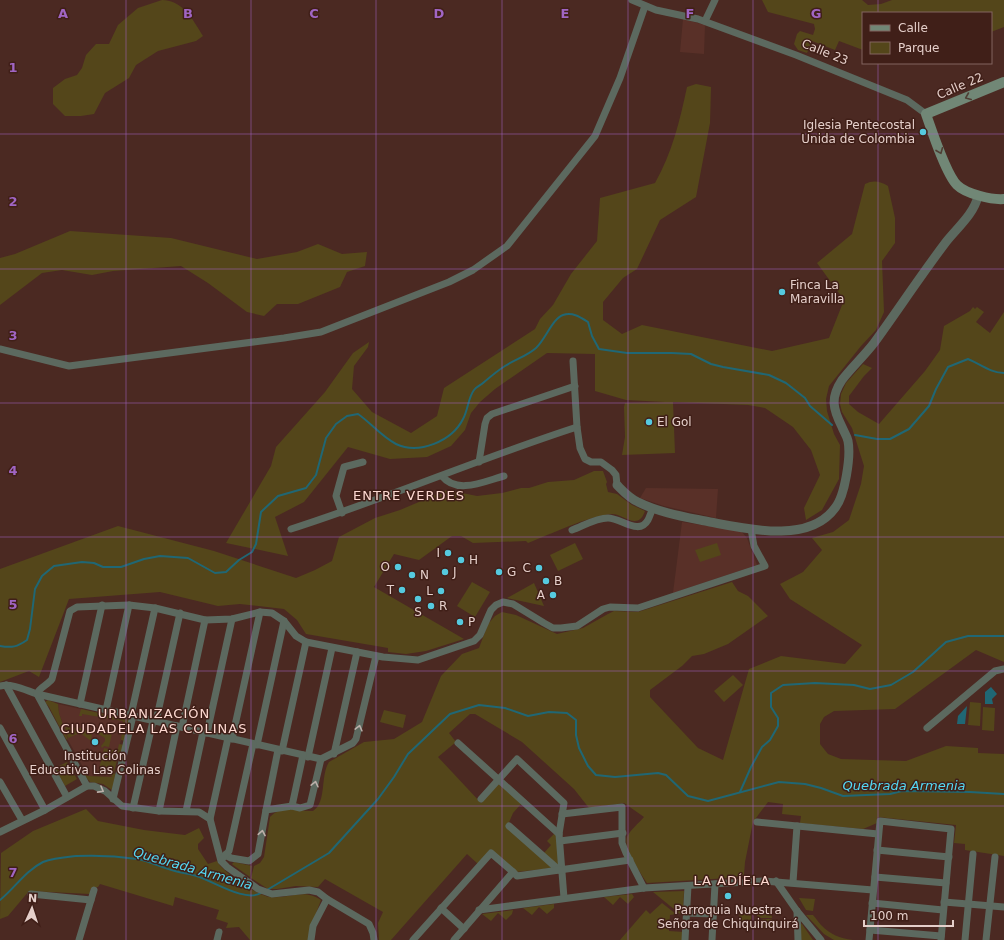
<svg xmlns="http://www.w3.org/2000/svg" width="1004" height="940" font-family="'DejaVu Sans',sans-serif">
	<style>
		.built { fill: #593028 }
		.green { fill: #54461a }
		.water { fill: #206774 }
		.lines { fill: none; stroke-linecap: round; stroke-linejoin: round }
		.stream { stroke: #206774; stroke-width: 2 }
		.minor { stroke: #5c695f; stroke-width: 7 }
		.tertiary { stroke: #5c695f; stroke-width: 9 }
		.secondary { stroke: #718776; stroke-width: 10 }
		.oneway { stroke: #4f3e34 }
		.oneway2 { stroke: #bcb0aa }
		.grid { fill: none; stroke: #a065c3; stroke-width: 1; stroke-opacity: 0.55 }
		.poi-dot { fill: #55cadf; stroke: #401f18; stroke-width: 1.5 }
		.labels { text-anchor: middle; stroke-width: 3; stroke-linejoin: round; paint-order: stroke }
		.street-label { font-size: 12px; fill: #e5cfca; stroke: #401f18 }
		.poi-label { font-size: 12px; fill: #e5cfca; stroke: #401f18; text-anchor: start }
		.neighbourhood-label { font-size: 13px; letter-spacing: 1px; fill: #fdd9d1; stroke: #401f18 }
		.water-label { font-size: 13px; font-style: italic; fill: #54d9f2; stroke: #401f18 }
		.grid-label { font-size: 13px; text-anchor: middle; font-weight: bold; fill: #a065c3; stroke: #401f18; stroke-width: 3; stroke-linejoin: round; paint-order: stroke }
	</style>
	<rect width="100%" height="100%" fill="#4b2922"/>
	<!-- built -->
	<g class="built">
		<path d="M683,19L705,25L704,54L680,52Z"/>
		<path d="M646,488L718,489L716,518L664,506L640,498Z"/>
		<path d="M682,522L741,531L747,538L757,565L673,593Z"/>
		<path d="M58,704L126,719L112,777L88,776L68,740L59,713Z"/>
	</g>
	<!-- green -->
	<g class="green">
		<path d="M162,0C183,0 193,20 203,36L196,41L158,51L136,65L129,78L105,93L94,114L81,116H65L53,104V88L65,79L77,75L82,68L86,55L96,44H109L118,25L138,8Z"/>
		<path d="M762,0H862L868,5L881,4L892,0H1004V27L991,32V13H863V50L839,41L835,50L812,41L807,53L798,50L794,44L797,34L800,31L813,35L815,29L814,24L768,12Z"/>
		<path d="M696,84L711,87L710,123L696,197L660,220L637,269L623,278L603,302V320L622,334L642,325L772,351L829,338L844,300L817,263L852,234L865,184C873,180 880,181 888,186L895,218V243L882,261L884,312L876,330L861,346L829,386L826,399L827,411L834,434L840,445L839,479L822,510L806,520L804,508L820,475L811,450L793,427L765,408L748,405L673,402L675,453L622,455L625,437L624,407L625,403L665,402L626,400L595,391V354L547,353L495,389L480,402L471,413L465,430L451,446L427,457L390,459L348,447L304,502L275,517L288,556L226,543L271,466L276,447L325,392L353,353L369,342L368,347L354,366L352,389L372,412L411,433L437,416L444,388L535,329L540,319L553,305L571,274L597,241L600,198L655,183C672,153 680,120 687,87Z"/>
		<path d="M70,231L171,238L257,259L297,252L318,244L342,254L367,252L365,266L347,272L340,287L298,304H277L264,316L247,312L208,283L181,266L113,271L92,275L62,270L42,273L0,305V258L15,254Z"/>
		<path d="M973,307L975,309L977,307L984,312L976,322L990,333L1004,312V662L976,650L895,709L834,711L824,717L820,724V744L828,754L841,759L906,761L946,746L978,748V753L1004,754V856L965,850V844L954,843L956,825L878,817L877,823L863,829L800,823L801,816L782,814L783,804L768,802L753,822L745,862L744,875L729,878L647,883C641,873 623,848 627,837C630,830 639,823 644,817L624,803L589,808L574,789L522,742L475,714H470L449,733L456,742L438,757L481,803L498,783L522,803L513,813L507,827L553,868L516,872L490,850L478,864L467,854L391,940H379L378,923L383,912L325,879L318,887L296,886L277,889H268L251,878L254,866L260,863L264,857L270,817C282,804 297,812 313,811C327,802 320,776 329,762L364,742L394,739L422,722L441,676L462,654L479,648L488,624L495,616L502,612L516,615L557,634L583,628L608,614L614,611L638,612L732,582L738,591L748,596L768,616L728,644L704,654L692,656L682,666L650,690V697L698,748L723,760L749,669L781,656L845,664L862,645L790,599L780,584L803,572L822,550L812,538L833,532L849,520L861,484L864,466L852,428L842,412L840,404L841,394L846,383L863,364L872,368L864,376L849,396V404L858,412L879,424L925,371L940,350L944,326L970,311Z"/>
		<path d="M594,471H603L607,482L606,484L608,492L617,494L632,505L645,511C638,532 623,513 611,514C586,517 551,534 528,543L526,541L473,543L461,536H452L419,560L394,554L374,587L464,639L426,651L406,654L388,652V648L306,634L297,620L284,609L240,604L218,606L160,592L69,599L39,677L29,671L0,682V569L118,526L214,551L296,578L315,570L332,561L339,537L375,518L400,510L447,490L477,496L502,493L521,488H529L548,482L574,480Z"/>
		<path d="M575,543L583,559L558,571L550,555Z"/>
		<path d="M717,543L721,555L700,562L695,550Z"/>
		<path d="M472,582L490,592L475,617L457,606Z"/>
		<path d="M534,583L544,606L507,598Z"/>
		<path d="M733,675L743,685L724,702L714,691Z"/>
		<path d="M48,700L58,704L59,713L68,740L66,739L49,707L45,702Z"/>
		<path d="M970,702L981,703L980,726L968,725Z"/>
		<path d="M983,707L995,708L994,731L982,730Z"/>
		<path d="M81,709L130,720L125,741L121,740L123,721L82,714V716H79Z"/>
		<path d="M384,710L406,715L403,728L380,722Z"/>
		<path d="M65,727L80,728L92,733L91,741L80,733L68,738Z"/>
		<path d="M91,730L112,733L109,747L104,746L102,748L101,746L105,741V738Z"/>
		<path d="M119,744L124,745L122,750L118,756L114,773L116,775L112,790L103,784L90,782L84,775L85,771L88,776L112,777V776L98,773L104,748L117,751L115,761Z"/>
		<path d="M67,762L77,779L65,786L55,768Z"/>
		<path d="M86,809L98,821L144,830L185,835L199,828L204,838L198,844V849L208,864L217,861C222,872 258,896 270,897C290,899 303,888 321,900L312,924L308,940H250L239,927L226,928L228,923L216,919L219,910L175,897L173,906L100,884L98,887H96L93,889H90V894L29,891L8,916L0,919L1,853L33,831Z"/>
		<path d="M555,833L558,836L559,866L544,853L551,845L547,841Z"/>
		<path d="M234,862L252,866L250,877L233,865L232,864Z"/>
		<path d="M684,891L683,914H680L653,892Z"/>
		<path d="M632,894L634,897L628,904L620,897L613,905L604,897Z"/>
		<path d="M799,898L815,899L813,911L806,910Z"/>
		<path d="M662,903L676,914L670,915L669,931L684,932L683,940H620L646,910L650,914Z"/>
		<path d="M554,904V908L547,914L539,907L532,915L523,908Z"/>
		<path d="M760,909H771L772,918H759L757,915L760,912Z"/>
		<path d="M513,910L512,914L506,920L498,913L491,921L482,914Z"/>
		<path d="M751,910V921L740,922L739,911Z"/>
		<path d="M806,915H813C816,918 818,922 821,925C831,935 839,938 853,940H834L824,934Z"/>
		<path d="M762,919H772V928H759V922Z"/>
		<path d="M800,923L802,924L813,940H801Z"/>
	</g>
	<!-- water -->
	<g class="water">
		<path d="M991,687L997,694L992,699L993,704H985V692Z"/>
		<path d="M967,706L965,724H957L958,716Z"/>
	</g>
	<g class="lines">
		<!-- stream -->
		<g class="stream">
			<path d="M855,435L877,439H890L909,429L929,406L936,389L948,367L968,359C980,364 991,373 1004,373"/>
			<path d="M0,646C12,648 17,647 27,640L30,629L35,589L42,576L54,566L82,562L94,563L103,567H121L144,559L160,556L188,558L215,573L226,572L239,560L252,552L256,544L261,512L278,496L306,488L316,475L326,438L336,424L347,416L358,414C371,423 382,437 396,444C419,455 452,441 463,419C468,410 468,398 474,390C476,387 481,385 483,383C490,377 497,371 505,366C516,359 527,356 536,348C545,340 553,318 563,315C573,312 580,317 588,322L592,336L599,349L627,353H672L691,354L711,364L723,367L769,375L786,383L805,398L810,406L832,425"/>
			<path d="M740,792L751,767L762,747L770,740L778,726V718L771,707V693L783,685L815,683L854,685L870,689L891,685L913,672L946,642L968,636H1004"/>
			<path d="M267,890L329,853L378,799L394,777L408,754L450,714L479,705L505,708L528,716L549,712L567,713L576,720V735L579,748L588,766L596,775L615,777L658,773L666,775L688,796L708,801L779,782L805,784L821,788L843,796L890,794L902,791L970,792L1004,794"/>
			<path d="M0,900C15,888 25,871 43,862C53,858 66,857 76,856C97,855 117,856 137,859C150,861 162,868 175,871C181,873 187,873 193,875C211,879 244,903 261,893"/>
		</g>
		<!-- minor -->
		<g class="minor">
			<path d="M632,0L656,10L698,19L796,55L907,100L926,114"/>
			<path d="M705,21L715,0"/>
			<path d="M0,349L69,366L284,338L321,332L449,282L473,270L507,246L595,136L620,78L645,6"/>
			<path d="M573,361L577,427"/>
			<path d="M479,462L485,424L487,418L492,414L575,386"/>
			<path d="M442,476C457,495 485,481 504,476"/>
			<path d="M342,513L336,496L344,467L363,462"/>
			<path d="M291,529C388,498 481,458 577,427L580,448L585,459L591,462H601L612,470L616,475L617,485"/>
			<path d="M572,530C583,526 596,518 608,518C621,518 639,536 648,520C650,516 651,512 653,508"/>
			<path d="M6,685L67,797"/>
			<path d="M0,686C12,683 25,690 37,694L321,759L353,743L356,739L376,656"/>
			<path d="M37,694C39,687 48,685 52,679L70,611L77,607L129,605L155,608L205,620L232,619L260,612L272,613L284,621L296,636L306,642L383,657L418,660L474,641L480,635L491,610L496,605L503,602L513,604L544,623L553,628H561L577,626L603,609L610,607L638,608L765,566L754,546L751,529"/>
			<path d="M37,694L87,786"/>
			<path d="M80,704L102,605"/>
			<path d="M106,710L129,605"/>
			<path d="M131,715L155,608"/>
			<path d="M156,721L180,613"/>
			<path d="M182,727L205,620"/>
			<path d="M0,728L45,810"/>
			<path d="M927,728L995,671L1004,669"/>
			<path d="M207,733L232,619"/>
			<path d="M232,739L260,612"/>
			<path d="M458,743L559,834"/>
			<path d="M257,745L284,621"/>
			<path d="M282,751L306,642"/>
			<path d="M334,754L357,652"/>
			<path d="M308,757L332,648"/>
			<path d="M0,782L22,820"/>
			<path d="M113,799L133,716"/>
			<path d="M481,799L517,759L564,803L559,834L564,898"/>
			<path d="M292,806L303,755"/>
			<path d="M133,808L153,721"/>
			<path d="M266,810L278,750"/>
			<path d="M159,811L177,726"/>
			<path d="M186,811L203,732"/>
			<path d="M562,814L622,807V843L626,853L644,888"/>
			<path d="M210,819L228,738"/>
			<path d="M757,822L878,834"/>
			<path d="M509,826L559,870"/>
			<path d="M0,832L45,810L87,786H94L105,791L122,806L159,811L199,812L210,819L221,861L227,867L258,889L272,894L309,890L318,892L327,899L369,924L373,933L374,940"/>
			<path d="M560,841L623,833"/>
			<path d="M877,850L949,857"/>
			<path d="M225,855L231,858L249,861L258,854L266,810L292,806L300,808L310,805L321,759"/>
			<path d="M222,859L229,851L253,744"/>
			<path d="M513,872L517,876L630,860"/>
			<path d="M875,877L946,883"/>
			<path d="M776,881L797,911L821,940"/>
			<path d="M793,882L797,826"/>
			<path d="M31,894L91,900"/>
			<path d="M944,902L1004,907"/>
			<path d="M872,903L943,910"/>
			<path d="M441,908L464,929"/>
			<path d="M479,910L644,888L764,881L873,890"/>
			<path d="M797,911L798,940"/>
			<path d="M686,913L713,914"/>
			<path d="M870,930L941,936"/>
			<path d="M79,940L94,890"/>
			<path d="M217,940L219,932"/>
			<path d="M311,940L313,926L327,899"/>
			<path d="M413,940L491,853L513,872L454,940"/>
			<path d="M685,940L688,886"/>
			<path d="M712,940L715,884"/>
			<path d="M869,940L880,821L951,829L941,940"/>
			<path d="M965,940L973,854"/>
			<path d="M986,940L995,857"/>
		</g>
		<!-- tertiary -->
		<path class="tertiary" d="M617,485C623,491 629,498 638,502C660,513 686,517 710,522C747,529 809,544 835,508C845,496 851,456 848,441C847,436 844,432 842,427C833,409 830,398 842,380C852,367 864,356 874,343C898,310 921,275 946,242C957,228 974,214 978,196"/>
		<!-- secondary -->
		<path class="secondary" d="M1004,82L926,114C932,131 946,174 957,185C966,194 992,200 1004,199"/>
	</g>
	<!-- one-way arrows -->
	<defs><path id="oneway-chevron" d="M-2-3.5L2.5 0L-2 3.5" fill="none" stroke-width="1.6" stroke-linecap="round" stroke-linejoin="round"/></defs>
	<g class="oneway">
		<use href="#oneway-chevron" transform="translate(968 97) rotate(157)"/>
		<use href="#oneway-chevron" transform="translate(940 151) rotate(68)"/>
	</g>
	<g class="oneway2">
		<use href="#oneway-chevron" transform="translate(359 728) rotate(-76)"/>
		<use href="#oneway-chevron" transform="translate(315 784) rotate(-77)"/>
		<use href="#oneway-chevron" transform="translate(101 790) rotate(29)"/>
		<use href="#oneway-chevron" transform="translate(262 833) rotate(-80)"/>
	</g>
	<!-- grid -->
	<path class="grid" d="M126,0V940M251,0V940M376,0V940M502,0V940M628,0V940M753,0V940M878,0V13M878,63V940M0,134H1004M0,269H1004M0,403H1004M0,537H1004M0,671H1004M0,806H1004"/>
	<!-- markers -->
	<g class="poi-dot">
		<circle cx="923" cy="132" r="4"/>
		<circle cx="782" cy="292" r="4"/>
		<circle cx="649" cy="422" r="4"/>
		<circle cx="448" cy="553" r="4"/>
		<circle cx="461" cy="560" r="4"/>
		<circle cx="398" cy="567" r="4"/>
		<circle cx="539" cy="568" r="4"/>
		<circle cx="445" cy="572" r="4"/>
		<circle cx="499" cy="572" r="4"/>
		<circle cx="412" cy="575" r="4"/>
		<circle cx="546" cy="581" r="4"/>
		<circle cx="402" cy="590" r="4"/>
		<circle cx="441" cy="591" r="4"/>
		<circle cx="553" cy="595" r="4"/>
		<circle cx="418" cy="599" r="4"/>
		<circle cx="431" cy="606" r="4"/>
		<circle cx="460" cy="622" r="4"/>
		<circle cx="95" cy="742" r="4"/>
		<circle cx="728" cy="896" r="4"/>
	</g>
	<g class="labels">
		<!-- street labels -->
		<g class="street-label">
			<text transform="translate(825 52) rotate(22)" y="4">Calle 23</text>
			<text transform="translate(960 86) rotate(-23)" y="4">Calle 22</text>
		</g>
		<!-- poi labels -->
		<g class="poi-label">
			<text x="915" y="129" text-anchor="end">Iglesia Pentecostal<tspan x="915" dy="14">Unida de Colombia</tspan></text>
			<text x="790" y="289">Finca La<tspan x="790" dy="14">Maravilla</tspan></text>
			<text x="657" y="426">El Gol</text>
			<text x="440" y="557" text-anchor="end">I</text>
			<text x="469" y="564">H</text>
			<text x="390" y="571" text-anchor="end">O</text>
			<text x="531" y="572" text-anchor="end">C</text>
			<text x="453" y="576">J</text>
			<text x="507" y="576">G</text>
			<text x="420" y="579">N</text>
			<text x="554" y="585">B</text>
			<text x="394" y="594" text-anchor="end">T</text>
			<text x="433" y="595" text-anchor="end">L</text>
			<text x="545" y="599" text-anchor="end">A</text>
			<text x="439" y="610">R</text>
			<text x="418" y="616" text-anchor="middle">S</text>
			<text x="468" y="626">P</text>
			<text x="95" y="760" text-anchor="middle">Institución<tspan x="95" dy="14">Educativa Las Colinas</tspan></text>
			<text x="728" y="914" text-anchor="middle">Parroquia Nuestra<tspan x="728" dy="14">Señora de Chiquinquirá</tspan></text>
		</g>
		<!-- neighbourhood labels -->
		<g class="neighbourhood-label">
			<text x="409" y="500">ENTRE VERDES</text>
			<text x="154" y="718">URBANIZACIÓN<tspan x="154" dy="15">CIUDADELA LAS COLINAS</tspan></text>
			<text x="732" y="885">LA ADÍELA</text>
		</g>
		<!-- water labels -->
		<g class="water-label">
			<text x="904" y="790">Quebrada Armenia</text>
			<text transform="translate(193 868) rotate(16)" y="5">Quebrada Armenia</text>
		</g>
	</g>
	<g class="grid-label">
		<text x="63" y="18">A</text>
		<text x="188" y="18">B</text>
		<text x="314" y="18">C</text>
		<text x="439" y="18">D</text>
		<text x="565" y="18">E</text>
		<text x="690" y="18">F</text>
		<text x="816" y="18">G</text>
		<text x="13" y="72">1</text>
		<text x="13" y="206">2</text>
		<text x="13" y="340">3</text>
		<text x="13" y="475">4</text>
		<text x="13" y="609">5</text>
		<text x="13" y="743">6</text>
		<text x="13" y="877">7</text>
	</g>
	<!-- legend -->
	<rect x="862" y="12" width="130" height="52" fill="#401f18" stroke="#82655f"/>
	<rect x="870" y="25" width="20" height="6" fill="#718776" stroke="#82655f"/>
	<text x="898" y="32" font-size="12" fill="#e5cfca">Calle</text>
	<rect x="870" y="42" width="20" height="12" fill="#54461a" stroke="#82655f"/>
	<text x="898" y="52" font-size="12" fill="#e5cfca">Parque</text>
	<!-- north arrow -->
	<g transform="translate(32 908) rotate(3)" stroke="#401f18" stroke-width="3" paint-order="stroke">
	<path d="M0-3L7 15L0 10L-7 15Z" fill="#e5cfca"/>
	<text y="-6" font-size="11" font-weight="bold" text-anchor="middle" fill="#e5cfca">N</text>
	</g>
	<!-- scale -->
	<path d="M864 920v6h89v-6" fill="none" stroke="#e5cfca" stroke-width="2"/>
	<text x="870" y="920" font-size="12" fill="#e5cfca" stroke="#401f18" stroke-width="3" paint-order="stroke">100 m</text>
</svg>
